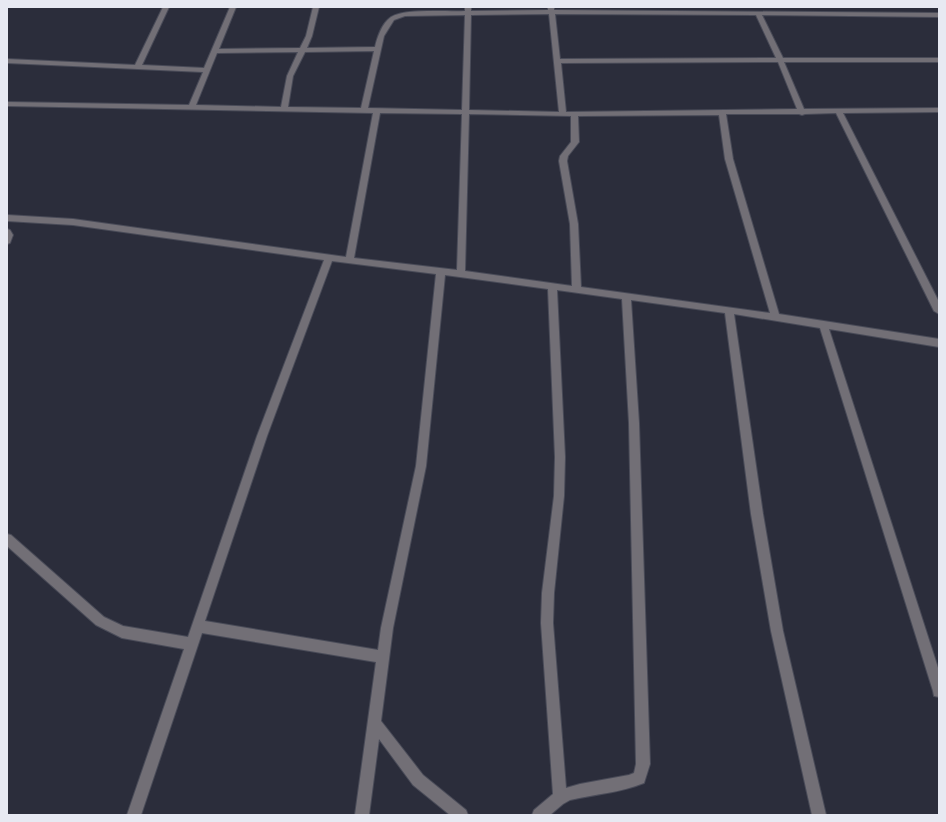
<svg xmlns="http://www.w3.org/2000/svg" width="946" height="822" font-family="'Noto Sans',sans-serif">
	<style>
		.lines { fill: none; stroke-linecap: round; stroke-linejoin: round }
		.minor-casing { stroke: #494b58; stroke-width: 2 }
		.minor { fill: #726f76; fill-rule: evenodd }
	</style>
	<rect width="100%" height="100%" fill="#2b2d3b"/>
	<g class="lines">
		<!-- minor casing -->
		<g class="minor-casing">
			<g id="minor">
				<path d="M163,7H169L142,65L204,68L230,7H236L219,49L300,48L306,36L313,7H319L312,36L307,48L375,47C377,38 382,23 391,17C405,8 447,12 465,11V7H471V11L548,10V7H554V10L939,13V17L762,15L783,58H939V62H784L804,109L939,108V112L843,113L939,302V314L934,311L836,113L805,114L802,115L799,114H726L733,159L779,314L939,339V347L829,329L939,671V697L934,696L933,691L820,328L734,314L763,514L783,631L826,815H812L771,631L751,514L725,313L631,300L639,423L650,764L644,783C620,793 595,794 570,800L563,804L550,815H532L534,810L553,794L541,623L542,593L554,496L555,457L548,289L445,275L426,466L393,628L381,721L423,775L466,810L468,815H450L413,785L379,739L369,815H355L376,662L202,633L141,815H127L184,649L122,638L96,625L7,546V534L11,535L104,617L123,626L188,637L257,436L324,260L73,225L7,221V215L73,219L346,257L373,113L7,106V102L189,105L203,72L7,63V59L135,65ZM549,14L559,112L469,110L471,15ZM555,14L756,15L776,58L560,59ZM465,15L462,110L368,108L384,36L394,20L405,16ZM374,51L361,108L288,107L293,76L305,52ZM298,52L287,76L281,107L196,105L217,53ZM778,62L797,109L566,112L561,63ZM380,113L462,114L457,270L354,258ZM469,114L571,116V142L560,156L559,161L570,224L572,286L465,271ZM719,115L725,159L770,313L581,287L578,224L567,161L568,156L579,142L578,116ZM332,261L436,274L416,466L381,628L378,650L205,621L267,436ZM557,290L622,299L629,423L636,764L634,773L629,775L580,784L566,788L553,623L554,593L564,496L565,457Z"/>
				<path d="M7,229L10,230L13,235L10,243L7,244Z"/>
			</g>
		</g>
		<!-- minor -->
		<use href="#minor" class="minor"/>
	</g>
	<!-- border -->
	<rect width="946" height="822" fill="none" stroke="#e7e9f2" stroke-width="16"/>
</svg>
